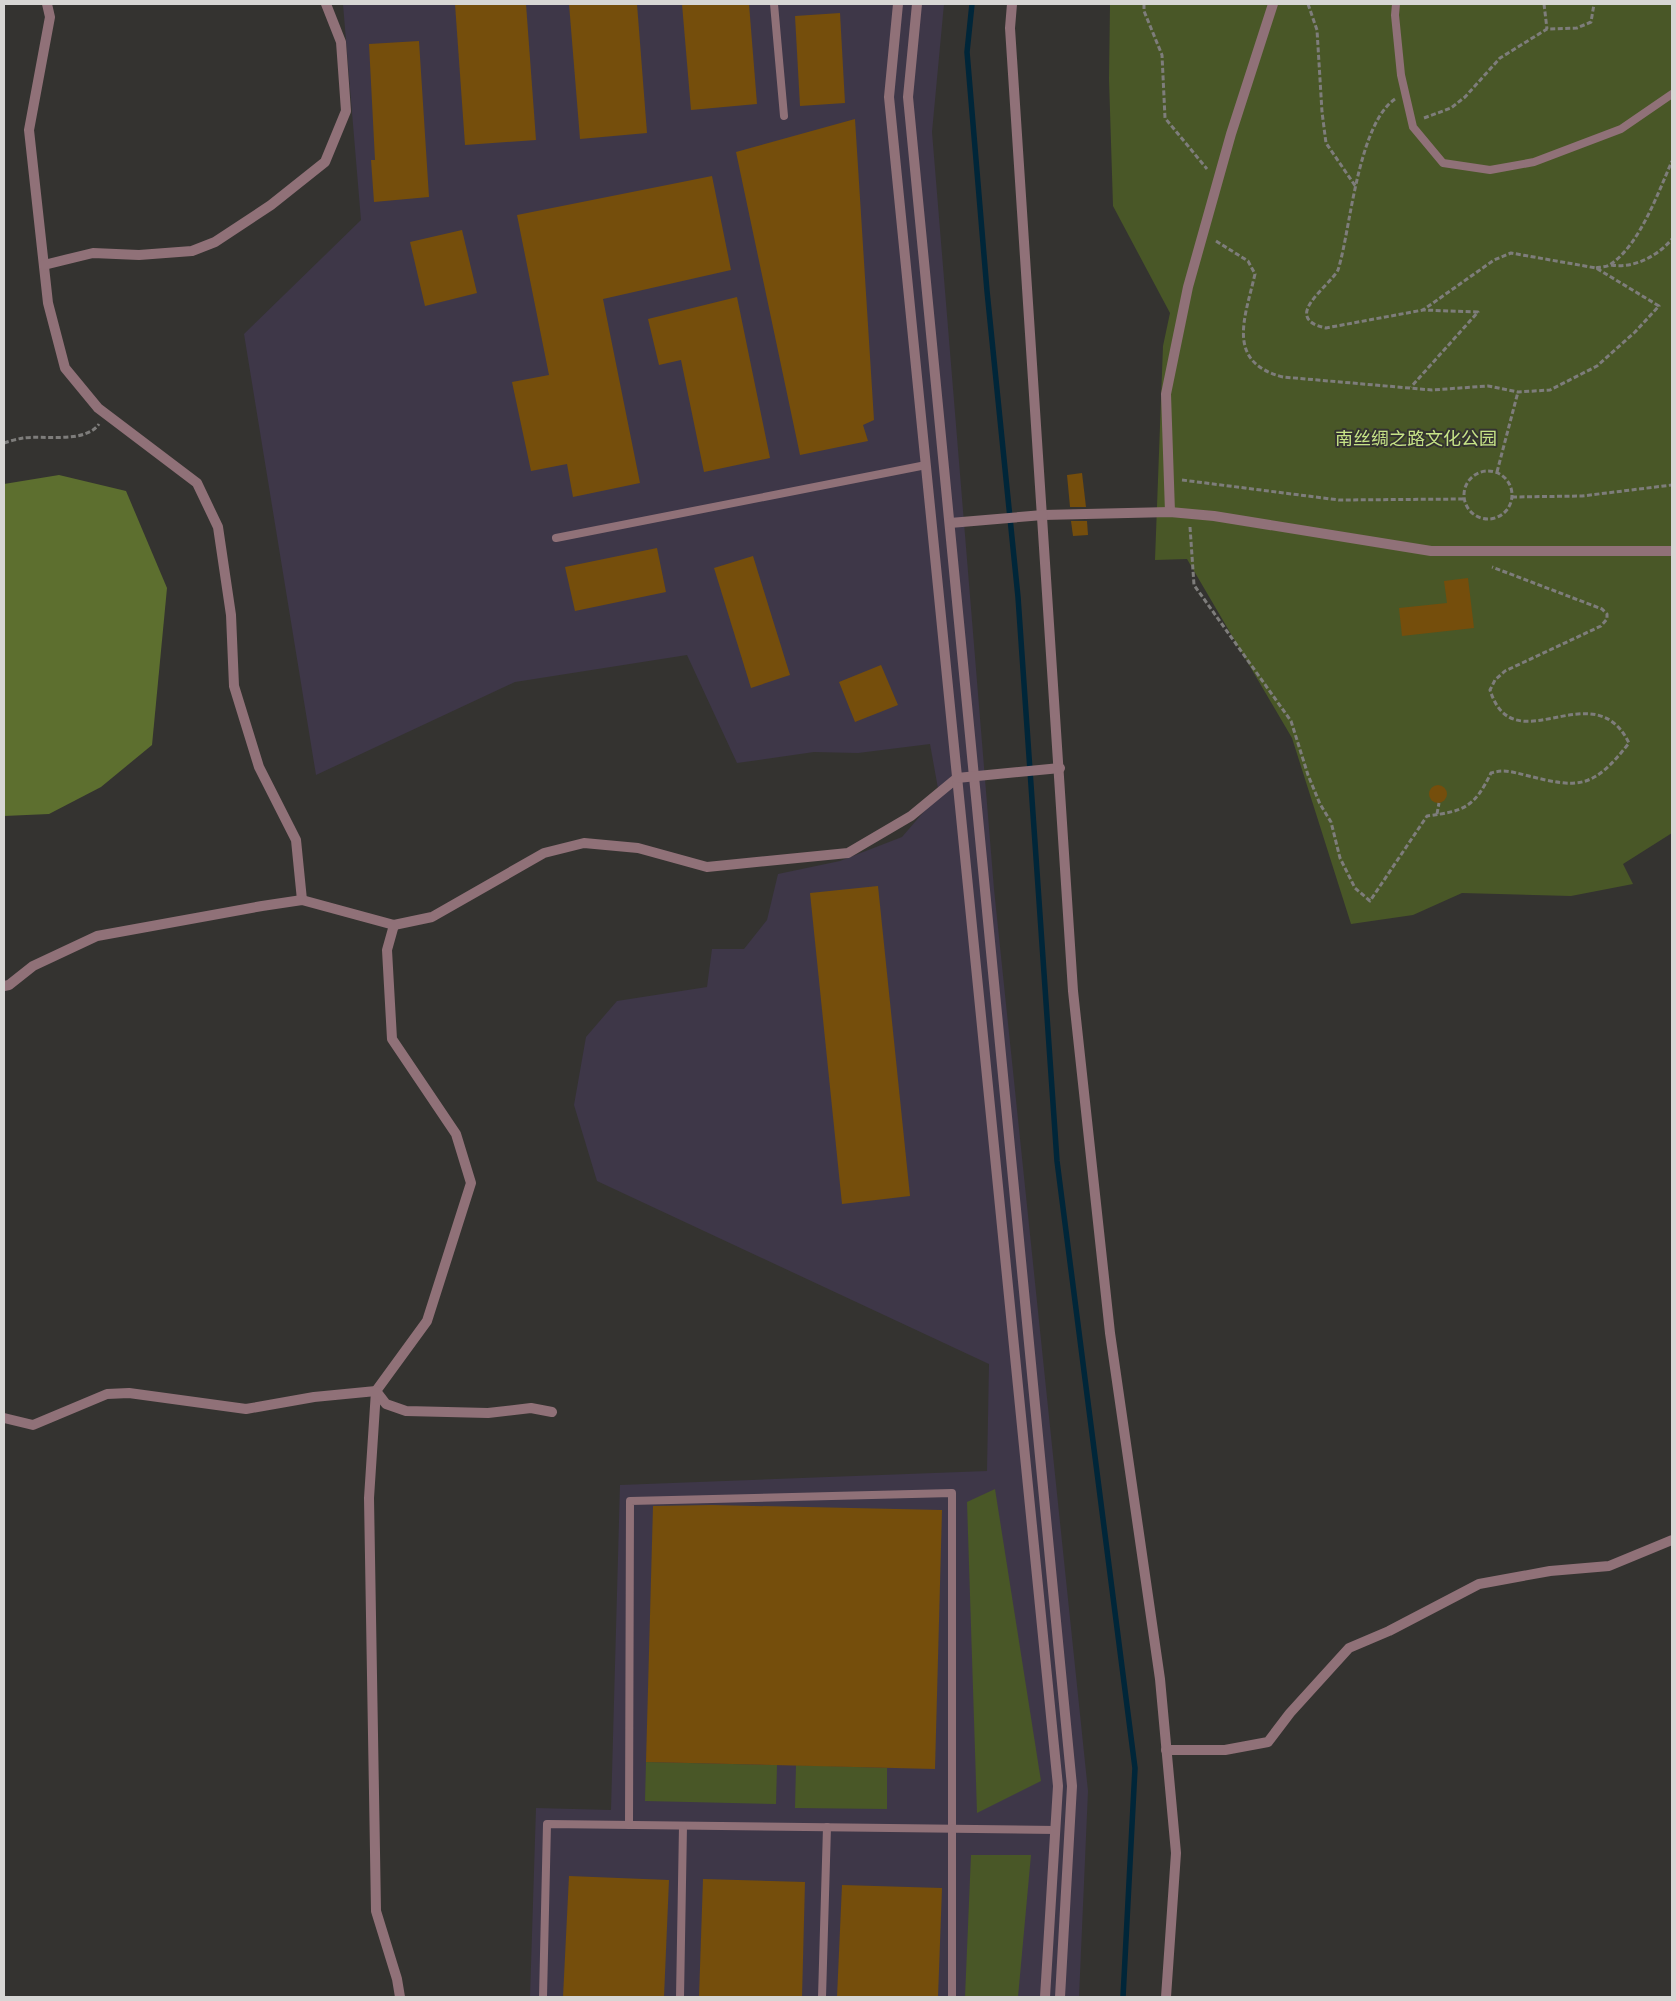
<svg xmlns="http://www.w3.org/2000/svg" width="1676" height="2001" font-family="Overpass,'Noto Sans SC',sans-serif">
	<style>
		.commercial { fill: #3e3748 }
		.green { fill: #495727 }
		.forest { fill: #5d6f2f }
		.lines { fill: none; stroke-linecap: round; stroke-linejoin: round }
		.stream { stroke: #002639; stroke-width: 5.5 }
		.building { fill: #754e0c }
		.path { stroke: #7e7d7b; stroke-width: 3; stroke-dasharray: 5 2.5; stroke-linecap: butt }
		.service { stroke: #907178; stroke-width: 8 }
		.minor { stroke: #907178; stroke-width: 10 }
		.tertiary { stroke: #907178; stroke-width: 10 }
		.labels { text-anchor: middle; stroke-width: 4; stroke-linejoin: round; paint-order: stroke }
		.park-label { font-size: 18px; fill: #c6e387; stroke: #343330 }
	</style>
	<rect width="100%" height="100%" fill="#343330"/>
	<!-- commercial -->
	<path class="commercial" d="M343,4H944L932,132L994,889L1088,1791L1079,1997H530L536,1808L611,1810L620,1485L987,1471L989,1364L597,1181L574,1105L586,1037L617,1001L707,987L712,949H744L767,920L778,874L840,861L902,837L939,794L930,744L858,753L814,752L737,763L687,655L515,682L316,775L244,334L361,220Z"/>
	<!-- green -->
	<g class="green">
		<path d="M1110,4H1672V833L1623,864L1633,884L1571,896L1462,893L1413,915L1351,924L1292,738L1187,559L1155,560L1163,346L1170,313L1113,206L1109,79Z"/>
		<path d="M995,1489L1041,1781L977,1813L967,1502Z"/>
		<path d="M646,1762L777,1765L776,1804L645,1801Z"/>
		<path d="M796,1765L887,1768V1809L795,1808Z"/>
		<path d="M971,1855H1031L1018,1997H965Z"/>
	</g>
	<!-- forest -->
	<path class="forest" d="M59,475L126,491L167,588L152,745L101,787L49,814L4,816V484Z"/>
	<g class="lines">
		<!-- stream -->
		<path class="stream" d="M972,4L967,52L987,291L1018,597L1057,1161L1135,1768L1123,1997"/>
	</g>
	<!-- building -->
	<g class="building">
		<path d="M455,4H526L536,140L465,145Z"/>
		<path d="M569,4H637L647,133L580,139Z"/>
		<path d="M682,4H749L757,104L691,110Z"/>
		<path d="M840,13L845,103L800,106L795,16Z"/>
		<path d="M419,41L429,197L374,202L371,160H375L369,44Z"/>
		<path d="M855,119L874,420L863,425L868,441L800,455L736,152Z"/>
		<path d="M712,176L731,270L603,299L640,483L573,497L567,464L531,471L512,382L549,375L517,215Z"/>
		<path d="M462,230L477,293L425,306L410,242Z"/>
		<path d="M737,297L770,458L704,472L681,360L659,365L648,319Z"/>
		<path d="M1082,473L1086,507H1070L1067,475Z"/>
		<path d="M1071,521H1087L1088,535L1073,536Z"/>
		<path d="M657,548L666,592L575,611L565,567Z"/>
		<path d="M753,556L790,675L751,688L714,568Z"/>
		<path d="M1468,578L1474,628L1402,636L1399,608L1447,603L1444,581Z"/>
		<path d="M881,665L898,705L855,722L839,682Z"/>
		<circle cx="1438" cy="794" r="9"/>
		<path d="M878,886L910,1196L842,1204L810,893Z"/>
		<path d="M712,1505L942,1510L935,1769L646,1762L653,1506Z"/>
		<path d="M569,1876L669,1880L664,1997H563Z"/>
		<path d="M703,1879L805,1882L802,1997H699Z"/>
		<path d="M842,1885L942,1888L938,1997H837Z"/>
	</g>
	<g class="lines">
		<!-- path -->
		<g class="path">
			<path d="M1144,4V11L1162,55L1165,118L1207,169"/>
			<path d="M1308,4L1317,30L1322,112L1326,143L1356,187"/>
			<path d="M1544,4L1547,29"/>
			<path d="M1395,99C1360,123 1351,219 1341,259C1340,263 1339,267 1338,270C1329,287 1280,318 1326,328L1423,310L1478,312L1411,387"/>
			<path d="M1424,118L1451,108L1465,97L1500,58L1547,29L1577,28L1591,22L1594,4"/>
			<path d="M1216,241L1248,261L1255,274C1245,318 1225,362 1283,377L1432,390L1488,386L1518,392L1550,390L1597,366L1635,332L1659,306L1596,268L1511,253L1494,260L1423,310"/>
			<path d="M1611,265C1633,269 1658,256 1672,239"/>
			<path d="M1596,268C1601,267 1607,267 1611,264C1640,244 1658,193 1672,161"/>
			<path d="M4,443C10,441 17,439 23,438C43,435 85,444 99,424"/>
			<circle cx="1488" cy="495" r="24"/>
			<path d="M1497,472L1518,392"/>
			<path d="M1182,480L1339,500L1464,499"/>
			<path d="M1512,497L1582,496L1672,485"/>
			<path d="M1190,527L1194,585L1291,721L1308,775L1320,804L1331,822L1340,858L1355,888L1370,901L1427,816C1464,811 1474,808 1491,773C1504,769 1512,772 1525,775C1579,789 1593,789 1629,743C1593,670 1514,766 1490,690L1495,680L1505,671L1601,626L1607,619V614L1602,609L1492,567"/>
			<path d="M1437,814L1439,803"/>
		</g>
		<!-- service -->
		<g class="service">
			<path d="M774,4L784,116"/>
			<path d="M1396,4L1395,15L1401,75L1413,127L1443,163L1490,170L1534,162L1621,129L1672,94"/>
			<path d="M556,538L926,465"/>
			<path d="M629,1825L630,1501L952,1493V1997"/>
			<path d="M543,1997L547,1824L1056,1830"/>
			<path d="M680,1997L683,1826"/>
			<path d="M822,1997L827,1827"/>
		</g>
		<!-- minor -->
		<g class="minor">
			<path d="M47,4L50,17L29,130L48,303L65,368L98,408L197,483L218,527L231,615L234,686L259,767L296,840L302,900"/>
			<path d="M44,265L93,253L139,255L192,251L215,242L271,205L325,162L346,111L341,42L326,4"/>
			<path d="M1170,512L1166,394L1188,287L1231,134L1273,4"/>
			<path d="M1043,515L1170,512L1214,516L1431,551H1672"/>
			<path d="M394,925L387,950L392,1039L456,1134L471,1183L427,1321L376,1391L369,1498L376,1911L397,1979L400,1997"/>
			<path d="M4,986L9,985L33,966L97,936L262,906L302,900L394,925L432,917L544,853L584,843L638,848L707,867L848,853L911,816L957,778"/>
			<path d="M4,1418L33,1425L107,1394L129,1393L246,1409L314,1397L376,1391L386,1404L406,1411L488,1413L531,1408L552,1412"/>
			<path d="M1166,1750H1225L1268,1742L1290,1713L1349,1648L1389,1631L1479,1584L1550,1571L1609,1566L1672,1540"/>
		</g>
		<!-- tertiary -->
		<g class="tertiary">
			<path d="M898,4L889,97L1058,1786L1045,1997"/>
			<path d="M917,4L908,97L1072,1786L1060,1997"/>
			<path d="M1012,4L1010,28L1073,991L1110,1333L1160,1679L1176,1853L1166,1997"/>
			<path d="M950,523L1043,515"/>
			<path d="M957,778L1060,768"/>
		</g>
	</g>
	<g class="labels">
		<!-- park labels -->
		<g class="park-label">
			<text x="1416" y="445">南丝绸之路文化公园</text>
		</g>
	</g>
	<!-- border -->
	<rect width="1676" height="2001" fill="none" stroke="#d7d6d4" stroke-width="10"/>
</svg>
